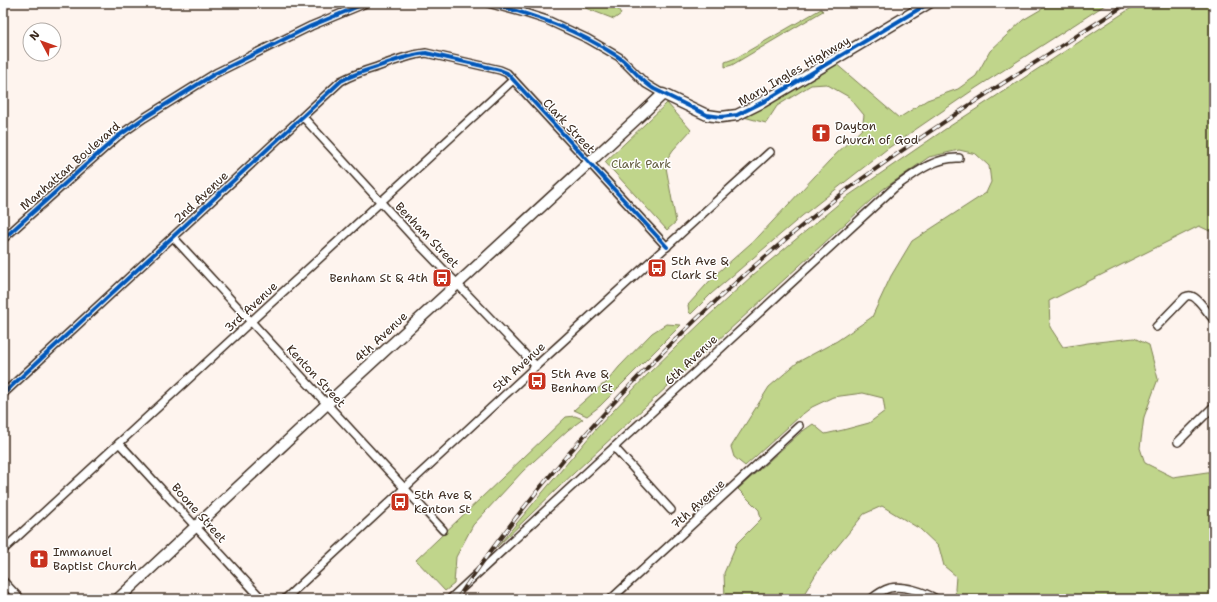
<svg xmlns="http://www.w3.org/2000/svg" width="1217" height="602" font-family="'Shantell Sans',sans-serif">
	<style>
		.green { fill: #c0d58b; stroke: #7e8054 }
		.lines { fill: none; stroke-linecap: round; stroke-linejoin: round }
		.street-casing { stroke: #3b2a1e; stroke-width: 10 }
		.secondary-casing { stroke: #3b2a1e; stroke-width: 13 }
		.street { stroke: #fff; stroke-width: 7 }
		.secondary { stroke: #fff; stroke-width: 10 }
		.rail-casing { stroke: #3b2a1e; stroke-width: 4 }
		.rail { stroke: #fff; stroke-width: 2.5; stroke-dasharray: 8; stroke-linecap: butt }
		.cycleway-casing { stroke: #fff; stroke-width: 6 }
		.cycleway { stroke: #0057b8; stroke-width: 4 }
		.labels { text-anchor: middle; stroke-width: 3; stroke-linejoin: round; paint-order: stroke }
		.street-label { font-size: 12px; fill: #3b2a1e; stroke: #fff }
		.poi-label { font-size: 12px; fill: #3b2a1e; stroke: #fff; text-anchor: start }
		.park-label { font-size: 12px; fill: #635d3f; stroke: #fff }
	</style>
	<rect width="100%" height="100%" fill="#fef4ee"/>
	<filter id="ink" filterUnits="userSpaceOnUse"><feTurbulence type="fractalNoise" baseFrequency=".025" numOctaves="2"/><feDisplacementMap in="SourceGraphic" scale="8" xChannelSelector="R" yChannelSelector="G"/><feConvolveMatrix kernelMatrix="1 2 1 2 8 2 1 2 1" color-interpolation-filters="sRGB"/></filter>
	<g filter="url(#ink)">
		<!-- green -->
		<g class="green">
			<path d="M575,3H615L621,14L614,19L575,4Z"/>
			<path d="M1052,3H1108L976,88L887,149L802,216L711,294L691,314L689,312L688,305L715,275L759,236L829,161L862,129L864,115L849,97L826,84L811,85L777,106L766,123L740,116L835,63L899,118L927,100L958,89L976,76L990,51L1023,20Z"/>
			<path d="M1139,3H1214V233L1199,226L1049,301L1050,327L1063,347L1088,343L1134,338L1149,345L1158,379L1144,417L1140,448L1145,463L1173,477L1214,471V599H956L955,589L956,576L944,566L939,547L920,529L882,506L864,514L819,569L801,599H725L724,573L737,543L761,519L759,510L738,489L800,433L813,424L825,434L843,430L869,423L885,411L883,398L863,393L833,397L812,407L799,417L745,466L734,457L731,447L769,387L798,362L837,341L872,317L891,276L912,241L986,193L991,182L989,166L976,154L959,150L929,157L882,190L632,419L559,487L497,547L527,511L596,429L648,374L704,320L753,275L848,196L944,130Z"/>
			<path d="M821,9L823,11L732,65L725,67V62L736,58Z"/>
			<path d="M667,103L691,130L673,150L665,162L676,222L667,230L605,162Z"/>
			<path d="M666,324L681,325L600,406L587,416L574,410L602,385L605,384L619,367L652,333Z"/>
			<path d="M575,416L583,419L568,430L523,471L473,525L456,557L454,584L445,591L416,560L566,417Z"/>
		</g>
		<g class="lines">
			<!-- street casing -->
			<g class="street-casing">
				<g id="street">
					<path d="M488,3L525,13L547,20L588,39L619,57L646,84L663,94"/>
					<path d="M303,117L419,244L536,366"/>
					<path d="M173,237L443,530"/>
					<path d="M3,239L117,137L144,118L216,73L311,26L366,3"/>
					<path d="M1156,327L1185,297C1187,296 1189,295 1191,296C1198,297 1209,315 1214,320"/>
					<path d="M3,394L341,81C352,75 364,71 377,67C393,61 409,55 426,53L500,70L507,73L667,247"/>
					<path d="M1178,442L1214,406"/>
					<path d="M119,443L262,599"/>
					<path d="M614,447L671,510"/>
					<path d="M3,550L513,80"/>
					<path d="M3,581L20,599"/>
					<path d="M285,599L536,366L770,152"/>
					<path d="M450,599L894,188C914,174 934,157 959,158"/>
					<path d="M611,599L799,426"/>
					<path d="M871,599C877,594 883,590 890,588C903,585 925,592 936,599"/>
				</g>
			</g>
			<!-- secondary casing -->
			<g class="secondary-casing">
				<path id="secondary" d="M118,599L327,404L643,113L663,94L707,115L721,117L737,115L763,102L929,3"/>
			</g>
			<!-- street -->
			<use href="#street" class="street"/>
			<!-- secondary -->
			<use href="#secondary" class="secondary"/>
			<!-- rail casing -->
			<g class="rail-casing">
				<path id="rail" d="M457,599C505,527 561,460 619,397C679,334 741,275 809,220C823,209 837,197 852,186C941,121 1035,63 1128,3"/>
			</g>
			<!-- rail -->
			<use href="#rail" class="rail"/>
			<!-- cycleway casing -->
			<g class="cycleway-casing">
				<g id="cycleway">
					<path d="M488,3C535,15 577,30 617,56C631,65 639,80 654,89L707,115L721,117L737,115L763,102L929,3"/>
					<path d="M3,239L117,137L144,118L216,73L311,26L366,3"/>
					<path d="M3,394L341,81C352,75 364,71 377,67C393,61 409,55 426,53L500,70L507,73L667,247"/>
				</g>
			</g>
			<!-- cycleway -->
			<use href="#cycleway" class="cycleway"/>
		</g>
	</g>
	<!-- icons -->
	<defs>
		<g id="church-square" transform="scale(1)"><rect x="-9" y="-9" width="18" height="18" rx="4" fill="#c8321e" stroke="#fff"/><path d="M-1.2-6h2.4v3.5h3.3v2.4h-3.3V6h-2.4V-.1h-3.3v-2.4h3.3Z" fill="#fff"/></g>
		<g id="bus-square" transform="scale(1)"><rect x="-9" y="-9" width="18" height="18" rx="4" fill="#c8321e" stroke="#fff"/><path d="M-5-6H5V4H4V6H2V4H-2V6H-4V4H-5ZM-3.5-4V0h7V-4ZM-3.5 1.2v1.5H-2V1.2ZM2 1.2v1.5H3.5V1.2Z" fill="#fff"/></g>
	</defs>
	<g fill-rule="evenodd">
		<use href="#church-square" x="821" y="133"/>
		<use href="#bus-square" x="657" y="268"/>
		<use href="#bus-square" x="442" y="278"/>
		<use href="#bus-square" x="537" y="381"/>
		<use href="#bus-square" x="400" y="502"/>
		<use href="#church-square" x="39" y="559"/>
	</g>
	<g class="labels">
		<!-- street labels -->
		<g class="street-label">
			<text transform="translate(794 71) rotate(-30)" y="4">Mary Ingles Highway</text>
			<text transform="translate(569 126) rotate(47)" y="4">Clark Street</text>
			<text transform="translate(70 166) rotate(-41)" y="4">Manhattan Boulevard</text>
			<text transform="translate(201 197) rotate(-43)" y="4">2nd Avenue</text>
			<text transform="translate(427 235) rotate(46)" y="4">Benham Street</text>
			<text transform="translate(251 307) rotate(-43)" y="4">3rd Avenue</text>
			<text transform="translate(381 337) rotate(-43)" y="4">4th Avenue</text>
			<text transform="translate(691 360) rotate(-43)" y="4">6th Avenue</text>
			<text transform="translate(519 367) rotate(-43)" y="4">5th Avenue</text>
			<text transform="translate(316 376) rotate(47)" y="4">Kenton Street</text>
			<text transform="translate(698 504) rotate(-42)" y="4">7th Avenue</text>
			<text transform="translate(199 513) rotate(48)" y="4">Boone Street</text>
		</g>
		<!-- poi labels -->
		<g class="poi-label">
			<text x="835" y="130">Dayton<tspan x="835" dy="14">Church of God</tspan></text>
			<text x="671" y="265">5th Ave &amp;<tspan x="671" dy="14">Clark St</tspan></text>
			<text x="428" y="282" text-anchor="end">Benham St &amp; 4th</text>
			<text x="551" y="378">5th Ave &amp;<tspan x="551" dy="14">Benham St</tspan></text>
			<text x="414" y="499">5th Ave &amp;<tspan x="414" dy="14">Kenton St</tspan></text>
			<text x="53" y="556">Immanuel<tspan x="53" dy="14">Baptist Church</tspan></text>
		</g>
		<!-- park labels -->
		<g class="park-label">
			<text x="641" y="168">Clark Park</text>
		</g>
	</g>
	<!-- margin -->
	<rect width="1217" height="602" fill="none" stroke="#fff" stroke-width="16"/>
	<rect x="8" y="8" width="1201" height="586" fill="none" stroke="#3b2a1e" stroke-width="1.5" filter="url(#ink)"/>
	<!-- north arrow -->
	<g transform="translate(42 42) rotate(311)"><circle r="19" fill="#ffffff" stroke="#b1aaa5"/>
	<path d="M0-3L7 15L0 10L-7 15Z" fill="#c8321e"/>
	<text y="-6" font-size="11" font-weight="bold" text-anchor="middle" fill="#3b2a1e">N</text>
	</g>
</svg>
